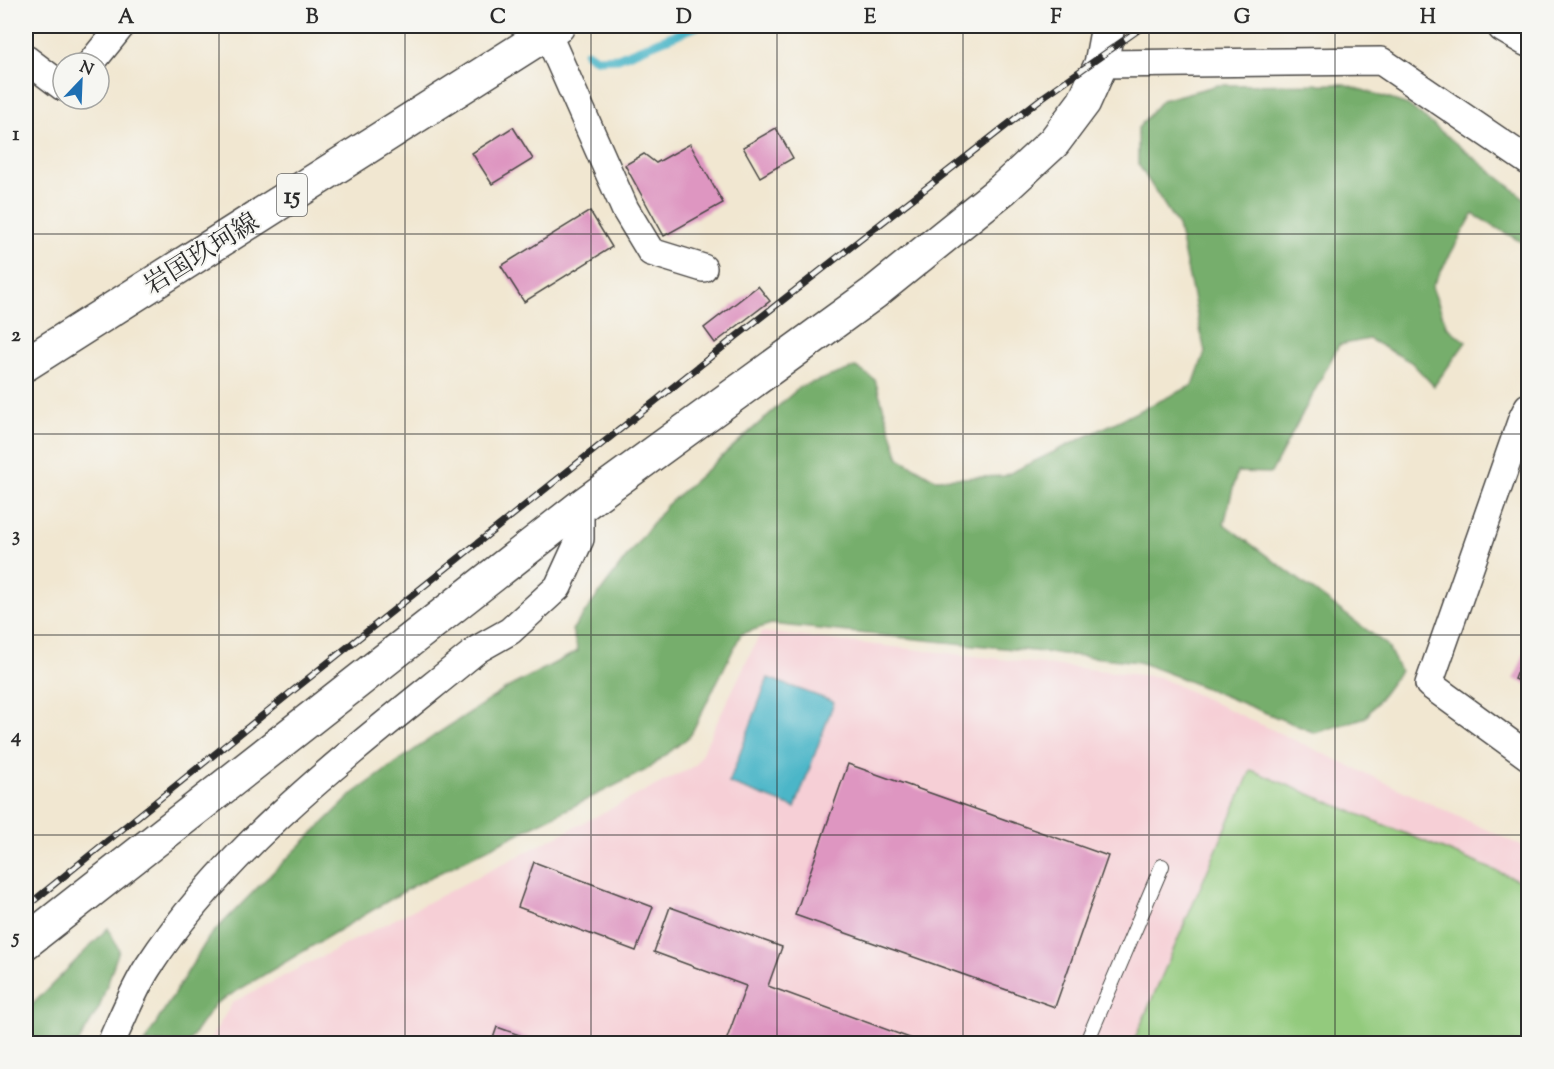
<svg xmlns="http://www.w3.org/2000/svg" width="1554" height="1069" font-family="'Sorts Mill Goudy','Noto Serif JP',serif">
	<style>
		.built { fill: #f6cfd6 }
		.green { fill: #93ca7d; stroke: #5f7a54; stroke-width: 1.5 }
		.forest { fill: #76ae6c; stroke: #506c4c; stroke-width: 1.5 }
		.water { fill: #4bb6c8; stroke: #3b707a; stroke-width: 1.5 }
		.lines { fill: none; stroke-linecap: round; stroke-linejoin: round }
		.stream { stroke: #4bb6c8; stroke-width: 9 }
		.building { fill: #de96c1 }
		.lane-casing { stroke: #494744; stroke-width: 16 }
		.street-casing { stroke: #494744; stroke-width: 30 }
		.secondary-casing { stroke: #494744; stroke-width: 36 }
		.primary-casing { stroke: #494744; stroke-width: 36 }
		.lane { stroke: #fff; stroke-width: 14 }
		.street { stroke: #fff; stroke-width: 27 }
		.secondary { stroke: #fff; stroke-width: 33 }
		.primary { stroke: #fff; stroke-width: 33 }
		.rail-casing { stroke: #2b2b2b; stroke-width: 7 }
		.rail { stroke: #f6f6f2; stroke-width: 4.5; stroke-dasharray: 14; stroke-linecap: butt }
		.grid { fill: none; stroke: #2b2b2b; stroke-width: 1.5; stroke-opacity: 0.55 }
		.labels { text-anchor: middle; stroke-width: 4.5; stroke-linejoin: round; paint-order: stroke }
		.shield { fill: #f6f6f2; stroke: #686867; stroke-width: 1.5 }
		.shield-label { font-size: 24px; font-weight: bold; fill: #2b2b2b }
		.street-label { font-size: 26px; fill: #2b2b2b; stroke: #f6f6f2 }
		.neatline { fill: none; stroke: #2b2b2b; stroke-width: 2 }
		.grid-label { font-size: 20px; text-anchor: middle; font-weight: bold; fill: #2b2b2b }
	</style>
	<rect width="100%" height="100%" fill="#f6f6f2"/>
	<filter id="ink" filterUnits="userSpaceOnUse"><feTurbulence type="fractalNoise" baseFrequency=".0167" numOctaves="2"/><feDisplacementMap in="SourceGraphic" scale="12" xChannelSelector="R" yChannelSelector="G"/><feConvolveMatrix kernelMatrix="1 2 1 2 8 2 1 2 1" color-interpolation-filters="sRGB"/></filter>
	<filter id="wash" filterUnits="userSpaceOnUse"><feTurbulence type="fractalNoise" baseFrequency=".008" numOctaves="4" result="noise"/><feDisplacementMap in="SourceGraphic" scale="24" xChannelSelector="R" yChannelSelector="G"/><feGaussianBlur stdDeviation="1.35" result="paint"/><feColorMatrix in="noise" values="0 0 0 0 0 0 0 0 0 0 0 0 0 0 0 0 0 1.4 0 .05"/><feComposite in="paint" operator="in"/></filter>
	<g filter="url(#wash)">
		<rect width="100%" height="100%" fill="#f1e7d1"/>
		<!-- built -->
		<path class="built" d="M761,632L1159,677L1528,849V1043L207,1044L233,1002L696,765Z"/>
		<!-- green -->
		<path class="green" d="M1251,770L1528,884V1043H1133Z"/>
		<!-- forest -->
		<g class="forest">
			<path d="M1344,84L1408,105L1528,201V246L1473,214L1432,287L1447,327L1466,342L1434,386L1411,362L1369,339L1339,345L1271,473L1237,472L1224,524L1387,645L1400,671L1366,717L1315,733L1176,676L1139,662L771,624L741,634L690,736L646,770L413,886L215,1004L188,1043H144L209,937L264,881L354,793L435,735L509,687L578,651L572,630L628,555L666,506L800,387L856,367L875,380L899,458L935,479L1004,476L1193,385L1205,352L1178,226L1138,164V128L1162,100L1218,85Z"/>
			<path d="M108,928L119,950L99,1008L78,1043H26V1011Z"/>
		</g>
		<!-- water -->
		<path class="water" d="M768,678L834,702L795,808L729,783Z"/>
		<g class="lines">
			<!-- stream -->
			<path class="stream" d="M587,53L596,59L618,58L697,26"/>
		</g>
		<g id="blocks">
			<!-- building -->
			<g class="building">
				<path d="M513,127L533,159L492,184L472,153Z"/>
				<path d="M776,128L793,158L760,177L743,147Z"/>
				<path d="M690,144L723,203L664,236L625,165L644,154L656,163Z"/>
				<path d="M590,211L612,247L524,302L501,266Z"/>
				<path d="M758,286L770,301L715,343L704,328Z"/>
				<path d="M1526,649L1528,650V685L1514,679Z"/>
				<path d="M848,764L1108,856L1055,1007L795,915Z"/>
				<path d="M534,862L653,907L636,951L518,907Z"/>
				<path d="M670,907L782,947L768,986L926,1044H725L746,986L654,952Z"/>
				<path d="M497,1027L542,1043V1044H491Z"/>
			</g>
		</g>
	</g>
	<g filter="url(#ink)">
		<use href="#blocks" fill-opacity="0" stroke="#494744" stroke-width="1.5"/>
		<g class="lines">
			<!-- lane casing -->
			<g class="lane-casing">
				<path id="lane" d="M1086,1044L1162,866"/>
			</g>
			<!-- street casing -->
			<g class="street-casing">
				<g id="street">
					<path d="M547,33L625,209L651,252L703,268"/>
					<path d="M26,59L63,87"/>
					<path d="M91,63L121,26"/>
					<path d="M1101,64L1381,61L1528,161"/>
					<path d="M1528,407L1522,419L1429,684L1528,756"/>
					<path d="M111,1044L114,1036C124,1014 135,987 148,967C231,840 362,744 478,649L510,631L558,587L580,539V507"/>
				</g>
			</g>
			<!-- secondary casing -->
			<g class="secondary-casing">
				<path id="secondary" d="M26,942L580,507L874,293L1003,189L1054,142L1084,102L1101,64L1108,26"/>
			</g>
			<!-- primary casing -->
			<g class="primary-casing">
				<g id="primary">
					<path d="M1504,26L1528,40"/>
					<path d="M26,364L558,26"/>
				</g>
			</g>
			<!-- lane -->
			<use href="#lane" class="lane"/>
			<!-- street -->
			<use href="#street" class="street"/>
			<!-- secondary -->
			<use href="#secondary" class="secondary"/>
			<!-- primary -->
			<use href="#primary" class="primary"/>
			<!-- rail casing -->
			<g class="rail-casing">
				<path id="rail" d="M26,907L295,689L738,335L1043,97L1144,26"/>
			</g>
			<!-- rail -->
			<use href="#rail" class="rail"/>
		</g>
	</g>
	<!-- grid -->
	<path class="grid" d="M219,26V1044M405,26V1044M591,26V1044M777,26V1044M963,26V1044M1149,26V1044M1335,26V1044M26,234H1528M26,434H1528M26,635H1528M26,835H1528"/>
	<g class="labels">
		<!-- shield labels -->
		<rect class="shield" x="277" y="174" width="30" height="42" rx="4.5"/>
		<g class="shield-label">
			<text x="292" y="203">15</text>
		</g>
		<!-- street labels -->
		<g class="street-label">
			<text transform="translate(201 253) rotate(-32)" y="9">岩国玖珂線</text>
		</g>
	</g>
	<!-- margin -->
	<rect width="1554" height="1069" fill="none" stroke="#f6f6f2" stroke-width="66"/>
	<!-- north arrow -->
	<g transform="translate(81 81) rotate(23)"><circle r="28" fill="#f6f6f2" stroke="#a5a5a2" stroke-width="1.5"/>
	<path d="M0-4.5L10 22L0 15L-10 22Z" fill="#1f6fb2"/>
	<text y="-9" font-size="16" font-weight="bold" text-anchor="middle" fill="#2b2b2b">N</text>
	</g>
	<rect x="33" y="33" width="1488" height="1003" class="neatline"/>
	<g class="grid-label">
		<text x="126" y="23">A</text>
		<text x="312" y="23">B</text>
		<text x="498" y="23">C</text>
		<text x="684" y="23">D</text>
		<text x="870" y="23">E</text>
		<text x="1056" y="23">F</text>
		<text x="1242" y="23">G</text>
		<text x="1428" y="23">H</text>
		<text x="16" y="140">1</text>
		<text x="16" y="341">2</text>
		<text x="16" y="541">3</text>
		<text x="16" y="742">4</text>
		<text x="16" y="943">5</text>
	</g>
</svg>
